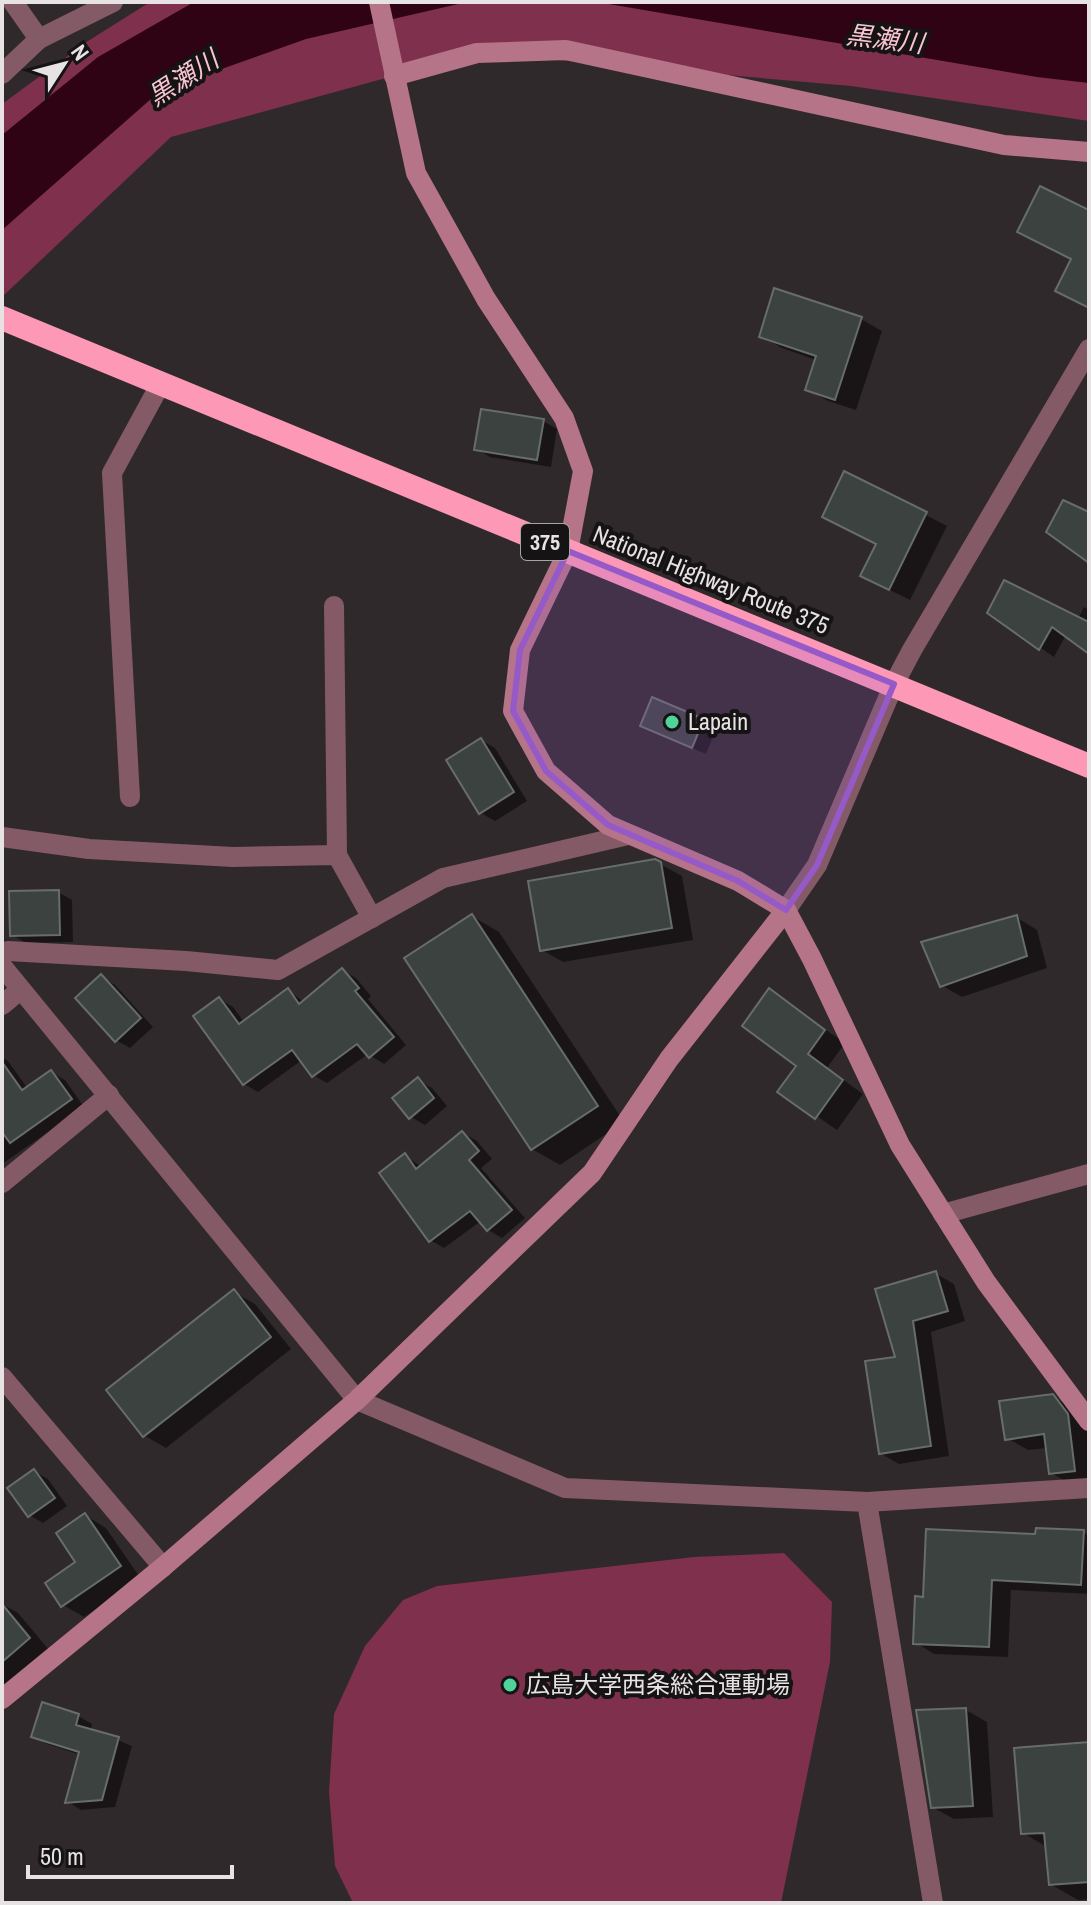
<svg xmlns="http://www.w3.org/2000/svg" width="1091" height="1905" font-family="'Archivo Narrow','Noto Sans JP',sans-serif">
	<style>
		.green { fill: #7e304c }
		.water { fill: #2f0214 }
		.shadow { fill: #0007 }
		.building { fill: #3c423f; stroke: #676d69; stroke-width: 2 }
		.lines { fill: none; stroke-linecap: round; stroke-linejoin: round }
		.street { stroke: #845a66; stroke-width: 20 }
		.secondary { stroke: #b57487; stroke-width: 20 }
		.highway { stroke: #fe98b7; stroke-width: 24 }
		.marked { fill: #965ac8; fill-opacity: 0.2; stroke: #965ac8; stroke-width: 6; stroke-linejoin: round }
		.poi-dot { fill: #50d398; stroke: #151313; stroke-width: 3 }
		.labels { text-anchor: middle; stroke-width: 8; stroke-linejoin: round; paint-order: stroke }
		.shield { fill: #151313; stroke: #a8a4a5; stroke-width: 2 }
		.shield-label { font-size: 22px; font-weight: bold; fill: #e7e2e3 }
		.street-label { font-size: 24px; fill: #e7e2e3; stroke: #151313 }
		.poi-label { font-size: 24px; fill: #e7e2e3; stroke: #151313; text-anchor: start }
		.water-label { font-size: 26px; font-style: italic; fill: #f9c4d2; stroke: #151313 }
	</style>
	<rect width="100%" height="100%" fill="#2f292b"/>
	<!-- green -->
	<g class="green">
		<path d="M150,2H1089V121L851,86L477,53L171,137L2,297V104L88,41Z"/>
		<path d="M784,1553L832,1602L830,1662L781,1903H353L335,1866L329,1792L334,1714L365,1646L403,1600L437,1586L694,1557Z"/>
	</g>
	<!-- water -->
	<g class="water">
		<path d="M194,2H467L306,39L160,91L2,230V135L98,57Z"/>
		<path d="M597,2H1089V83L1037,77Z"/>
	</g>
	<!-- shadow -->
	<g class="shadow">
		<path d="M861,319L882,331L856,410L828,401L807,389L816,360L782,348L761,336Z"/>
		<path d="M543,421L557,429L551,467L490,457L477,449Z"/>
		<path d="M845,473L947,526L910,600L884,587L878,545Z"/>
		<path d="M1084,607L1089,610V651L1066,635L1054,657L990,613L1078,619Z"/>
		<path d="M703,721L716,729L706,754L657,733Z"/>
		<path d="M481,740L495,748L527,801L495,821L481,813Z"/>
		<path d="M660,864L682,876L693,940L563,962L542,950Z"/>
		<path d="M58,892L72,900L73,942L26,943L12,935Z"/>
		<path d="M472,916L499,932L624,1122L560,1165L532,1149Z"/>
		<path d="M1016,917L1037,930L1047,968L962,997L941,985Z"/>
		<path d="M342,970L356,978L371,996L368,999L406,1045L384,1064L368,1054L327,1083L313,1075L302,1060L258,1092L244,1084L219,999L233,1007L244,1022L288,990L304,1002Z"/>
		<path d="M102,977L115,985L153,1027L130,1048L116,1040Z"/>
		<path d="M769,991L845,1043L827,1068L863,1094L837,1130L780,1091L799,1065Z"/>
		<path d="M2,1058L8,1061L28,1089L51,1072L65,1080L84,1107L2,1164Z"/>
		<path d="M418,1080L432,1088L447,1106L425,1125L411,1117Z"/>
		<path d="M463,1133L477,1141L492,1159L481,1168L525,1218L502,1238L488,1230L481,1221L444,1248L430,1240L405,1156L422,1167Z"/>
		<path d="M935,1273L954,1284L965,1321L931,1332L949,1456L899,1464L880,1453L897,1359L877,1290Z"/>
		<path d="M234,1292L255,1304L291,1349L166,1448L145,1436L109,1390Z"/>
		<path d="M1052,1396L1074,1409L1088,1428L1089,1483L1072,1485L1051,1473L1047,1448L1028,1450L1007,1438Z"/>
		<path d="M34,1471L48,1479L67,1506L43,1523L29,1515Z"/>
		<path d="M85,1515L106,1528L141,1579L84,1617L63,1605L78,1562Z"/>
		<path d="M1083,1532L1089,1536V1594L1011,1590L1008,1657L934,1654L915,1642L925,1599L1037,1536Z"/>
		<path d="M2,1604L18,1613L50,1651L2,1691Z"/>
		<path d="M966,1710L987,1722L993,1817L954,1819L932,1807Z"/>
		<path d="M78,1716L92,1724L91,1729L132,1746L115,1807L81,1810L68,1802L81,1755L47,1744L34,1736Z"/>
		<path d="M1089,1744V1899L1078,1900L1050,1884L1047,1847L1023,1833Z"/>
	</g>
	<!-- building -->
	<g class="building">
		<path d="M1040,186L1089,210V308L1055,291L1071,259L1017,232Z"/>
		<path d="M774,288L862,317L835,400L805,390L816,356L759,337Z"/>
		<path d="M481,409L544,419L537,460L474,450Z"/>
		<path d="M844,471L927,512L889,590L860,576L876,544L822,517Z"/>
		<path d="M1063,500L1089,512V563L1046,532Z"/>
		<path d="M1004,580L1089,622V654L1052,627L1039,650L987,613Z"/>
		<path d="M652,697L704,719L692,748L640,726Z"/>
		<path d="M481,738L514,792L479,814L446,760Z"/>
		<path d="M655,859L661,862L672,928L540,951L528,881Z"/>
		<path d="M59,890L60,935L10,936L9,891Z"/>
		<path d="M472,914L598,1106L531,1150L404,958Z"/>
		<path d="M1017,915L1027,956L940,987L921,942Z"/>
		<path d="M342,968L359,988L355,991L394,1037L369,1058L357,1044L312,1077L292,1050L243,1085L193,1016L219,997L239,1024L288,988L299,1004Z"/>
		<path d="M101,974L141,1018L115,1042L75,998Z"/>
		<path d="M769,988L825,1030L808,1054L843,1080L815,1119L777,1092L796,1066L742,1026Z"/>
		<path d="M2,1062L22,1090L51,1070L72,1099L10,1143L2,1132Z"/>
		<path d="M418,1077L434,1098L409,1119L392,1098Z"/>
		<path d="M462,1131L479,1151L469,1160L512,1210L487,1231L470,1211L429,1242L379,1173L405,1153L416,1169Z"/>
		<path d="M936,1271L948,1311L913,1321L931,1446L879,1454L865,1361L895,1357L875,1289Z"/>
		<path d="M234,1289L271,1337L143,1437L106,1390Z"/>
		<path d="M1053,1394L1068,1414L1075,1471L1049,1474L1044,1434L1005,1440L999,1401Z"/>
		<path d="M34,1469L55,1498L28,1517L7,1488Z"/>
		<path d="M85,1513L121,1566L61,1607L45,1583L75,1562L56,1533Z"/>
		<path d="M1036,1528L1084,1530L1081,1585L992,1580L989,1647L913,1644L915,1596L923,1597L926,1529L1035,1534Z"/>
		<path d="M2,1604L30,1638L2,1662Z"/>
		<path d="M42,1702L79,1714L76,1725L119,1737L102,1800L65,1803L79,1752L31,1737Z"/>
		<path d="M966,1708L973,1806L931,1808L916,1710Z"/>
		<path d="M1089,1742V1882L1049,1885L1044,1833L1021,1834L1014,1748Z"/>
	</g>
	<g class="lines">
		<!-- street -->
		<g class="street">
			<path d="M13,2L39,39"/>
			<path d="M2,74L39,39L113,2"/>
			<path d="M334,606L337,855"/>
			<path d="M130,797L112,473L161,383"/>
			<path d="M2,837L89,849L233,857L337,855L372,918"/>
			<path d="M786,910L817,865L894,684L912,650L1089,349"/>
			<path d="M2,953L8,951L186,961L278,970L443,878L628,835"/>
			<path d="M2,966L357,1400L565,1488L867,1502L1089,1488"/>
			<path d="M2,1005L20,990"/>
			<path d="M2,1183L109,1095"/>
			<path d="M943,1214L1089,1174"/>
			<path d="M2,1377L163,1567"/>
			<path d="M867,1502L933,1903"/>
		</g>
		<!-- secondary -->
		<g class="secondary">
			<path d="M379,2L416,173L486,299L564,418L583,471L568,551L520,650L513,711L546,771L608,825L738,881L786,910L812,959L900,1145L986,1282L1089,1421"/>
			<path d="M394,76L477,53L566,50L1004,145L1089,152"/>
			<path d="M2,1699L163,1567L357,1400L592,1173L669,1059L786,910"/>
		</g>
		<!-- highway -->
		<path class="highway" d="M2,318L1089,766"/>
	</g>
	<!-- marked area -->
	<path class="marked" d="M568,551L894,684L817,865L786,910L738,881L608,825L546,771L513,711L520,650Z"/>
	<!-- markers -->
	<g class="poi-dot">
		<circle cx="672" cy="722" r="8"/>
		<circle cx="510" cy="1685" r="8"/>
	</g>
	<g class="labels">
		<!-- shield labels -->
		<rect class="shield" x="521" y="524" width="48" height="36" rx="6"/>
		<g class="shield-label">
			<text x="545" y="550">375</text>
		</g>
		<!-- street labels -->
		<g class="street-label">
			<text transform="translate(711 580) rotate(22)" y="8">National Highway Route 375</text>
		</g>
		<!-- poi labels -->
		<g class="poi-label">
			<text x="688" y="730">Lapain</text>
			<text x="526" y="1693">広島大学西条総合運動場</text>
		</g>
		<!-- water labels -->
		<g class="water-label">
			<text transform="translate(885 39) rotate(7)" y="9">黒瀬川</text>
			<text transform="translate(183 78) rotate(-33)" y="9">黒瀬川</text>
		</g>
	</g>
	<!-- border -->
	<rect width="1091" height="1905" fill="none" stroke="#e7e2e3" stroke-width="8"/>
	<!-- north arrow -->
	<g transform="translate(64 64) rotate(54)" stroke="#151313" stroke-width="6" paint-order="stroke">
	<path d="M0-6L14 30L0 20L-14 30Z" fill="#e7e2e3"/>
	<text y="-12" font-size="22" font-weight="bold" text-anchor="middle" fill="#e7e2e3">N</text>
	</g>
	<!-- scale -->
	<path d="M28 1865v12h204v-12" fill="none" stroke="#e7e2e3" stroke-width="4"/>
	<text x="40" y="1865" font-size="24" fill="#e7e2e3" stroke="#151313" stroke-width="6" paint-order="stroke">50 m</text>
</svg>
